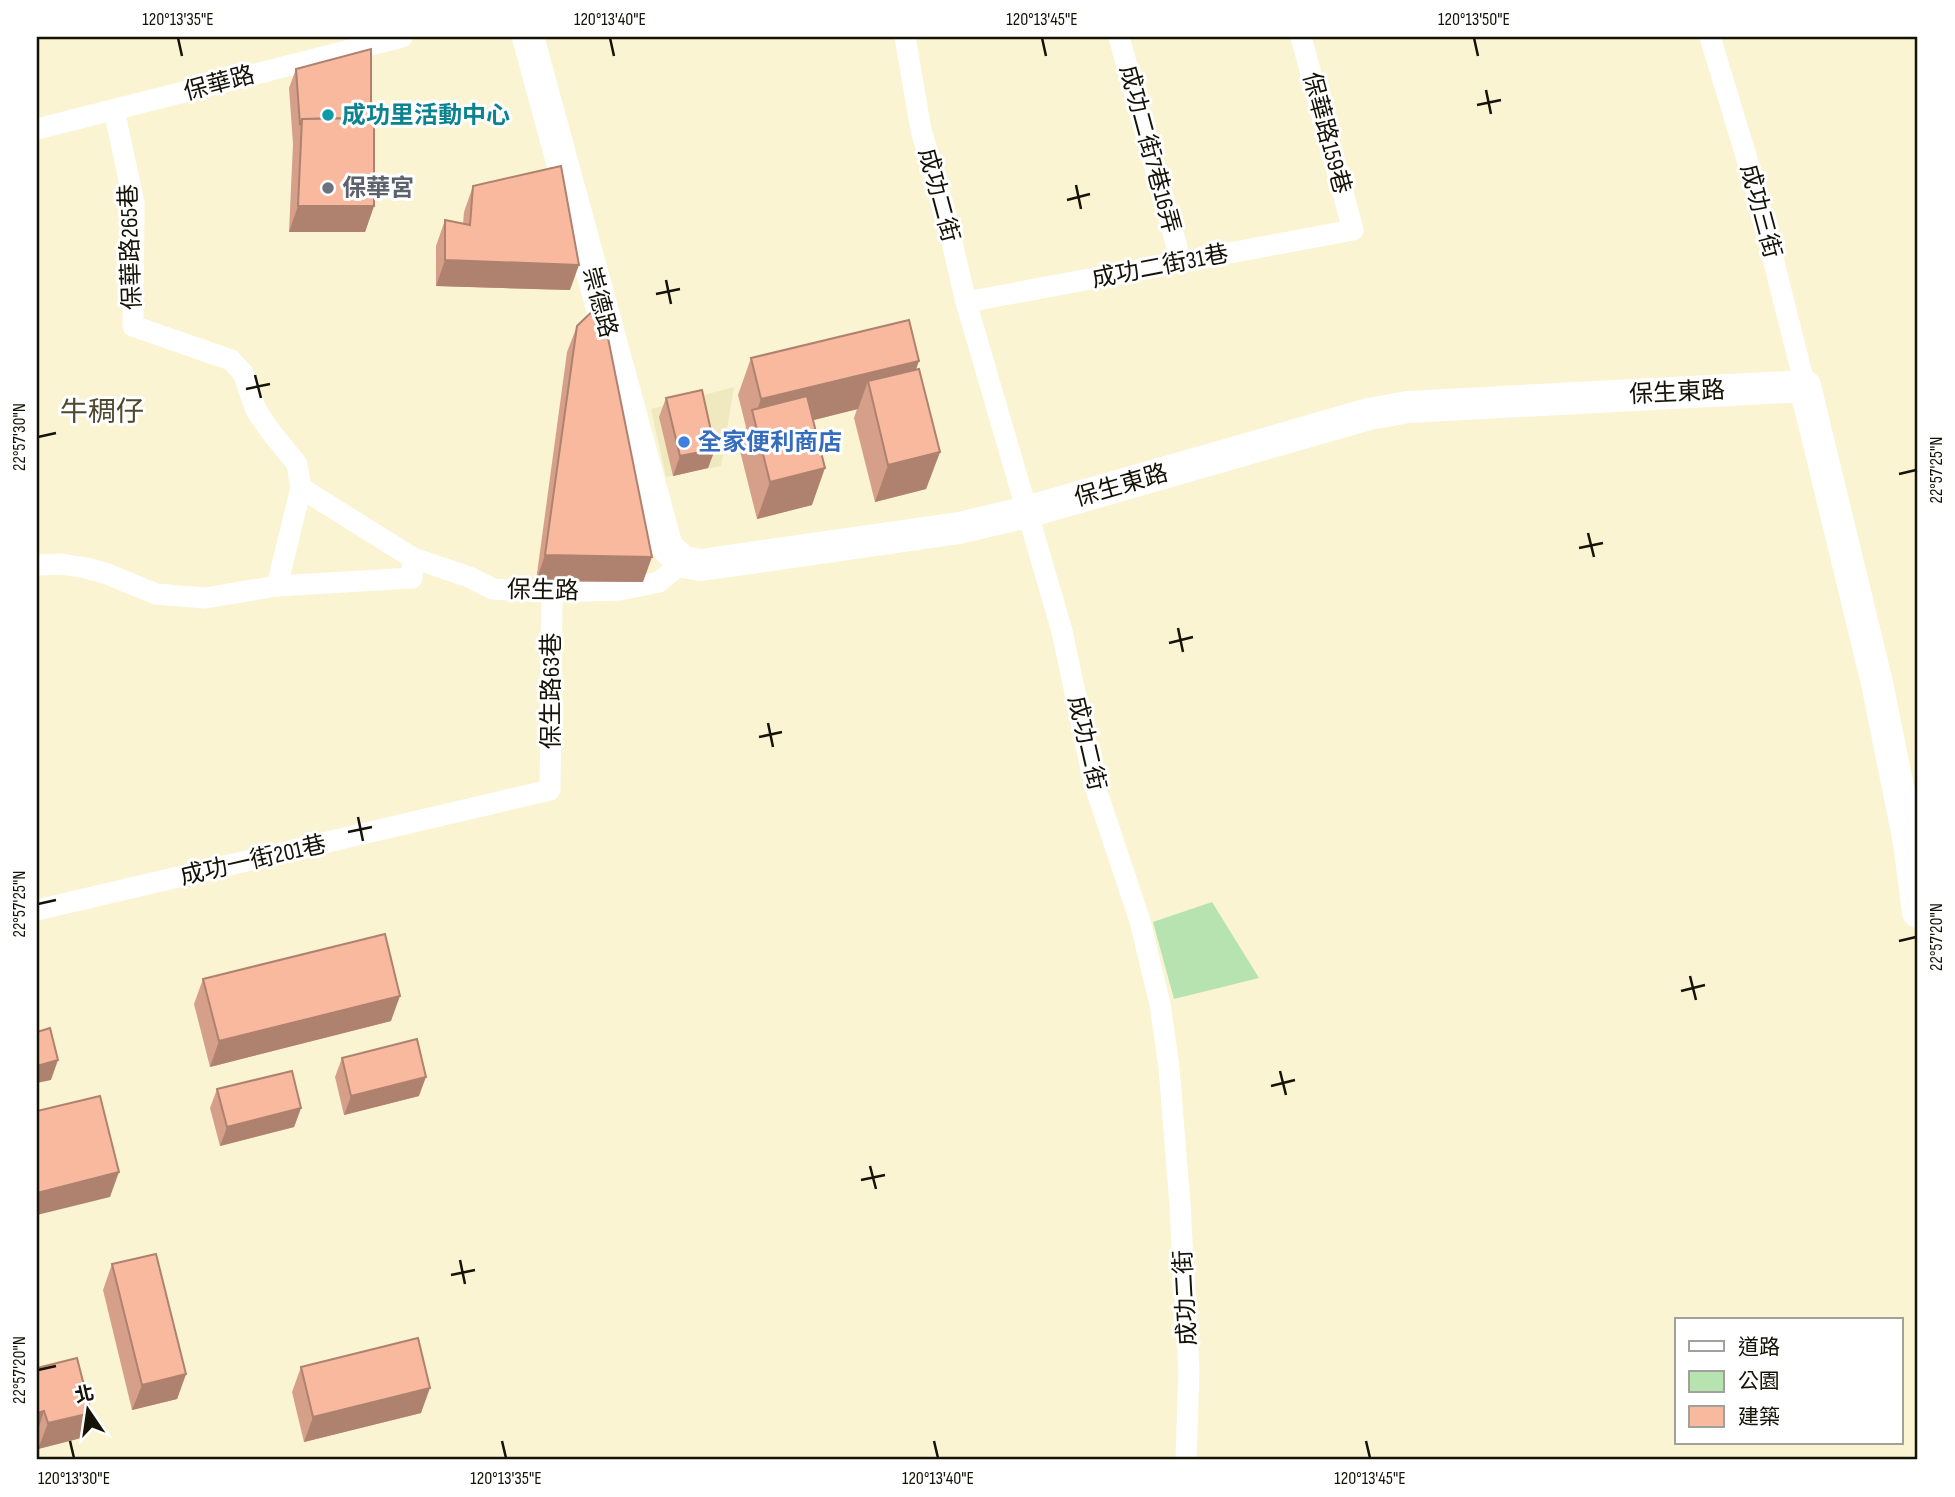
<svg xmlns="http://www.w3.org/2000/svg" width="1955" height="1497" font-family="'Sofia Sans Condensed','Noto Sans TC',sans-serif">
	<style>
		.built { fill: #f0e9c0 }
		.green { fill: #b6e3af }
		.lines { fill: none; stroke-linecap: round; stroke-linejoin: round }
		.street { stroke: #fff; stroke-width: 21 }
		.secondary { stroke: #fff; stroke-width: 32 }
		.wall { fill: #d59f89 }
		.shaded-wall { fill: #ae826f }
		.building { fill: #f8b99f; stroke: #ae826f; stroke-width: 2 }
		.ticks { fill: none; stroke: #151307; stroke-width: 2.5 }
		.culture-dot { fill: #0f9aa8; stroke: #fff; stroke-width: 2.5 }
		.worship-dot { fill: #6b7280; stroke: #fff; stroke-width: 2.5 }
		.shop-dot { fill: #3f7fe0; stroke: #fff; stroke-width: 2.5 }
		.labels { text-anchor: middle; stroke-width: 6; stroke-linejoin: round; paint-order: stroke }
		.street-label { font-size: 24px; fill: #151307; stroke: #fff }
		.culture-label { font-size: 24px; font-weight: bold; fill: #0d838f; stroke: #fff; text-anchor: start }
		.worship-label { font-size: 24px; font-weight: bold; fill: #5b616d; stroke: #fff; text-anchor: start }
		.shop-label { font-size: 24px; font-weight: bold; fill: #366cbe; stroke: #fff; text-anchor: start }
		.quarter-label { font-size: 28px; fill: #4e492e; stroke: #fff }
		.neatline { fill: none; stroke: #151307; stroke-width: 2.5 }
		.ticks-label { font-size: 18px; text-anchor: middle; fill: #151307 }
	</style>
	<rect width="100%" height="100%" fill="#faf4d3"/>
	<!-- built -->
	<path class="built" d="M734,387L721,466L666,477L651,409Z"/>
	<!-- green -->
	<path class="green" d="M1212,902L1259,978L1174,999L1153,922Z"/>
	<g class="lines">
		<!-- street -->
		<g class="street">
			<path d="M905,37L921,130L943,204L966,302L1062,631L1094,783L1140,921L1160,1004L1169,1067L1180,1205L1189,1369L1186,1460"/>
			<path d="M1119,37L1181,262"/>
			<path d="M1710,37L1753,179L1805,386"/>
			<path d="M114,110L134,203L133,326L231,360L243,373L256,410L271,432L297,464L301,488L277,586"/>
			<path d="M37,129L402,37"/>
			<path d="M966,302L1353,230L1301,37"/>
			<path d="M301,488L413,558"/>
			<path d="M37,565L61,564L86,568L105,573L156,594L205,598L277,586L412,578L413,558L469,577L493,589L552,592L620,590L659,582L683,562"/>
			<path d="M37,910L550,790L552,592"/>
		</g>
		<!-- secondary -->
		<path class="secondary" d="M528,37L667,547L683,562L701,565L959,528L1027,512L1369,414L1408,407L1805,386L1877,683L1909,842L1918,912"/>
	</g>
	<!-- wall -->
	<g class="wall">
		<path d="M296,69L371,118L374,206L365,232H289L293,144L289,88Z"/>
		<path d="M473,186L570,290L436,286V246L445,220L463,224L464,212Z"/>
		<path d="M577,326L643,582L536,581L567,352Z"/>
		<path d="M751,358L916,370L940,452L926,489L875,502L854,418L857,409L813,420L812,505L757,519L739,447L746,427L738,395Z"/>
		<path d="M666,398L715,449L708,468L673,476L659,417Z"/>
		<path d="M203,979L391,1021L210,1067L194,1004Z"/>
		<path d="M342,1058L419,1096L344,1115L335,1077Z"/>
		<path d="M217,1089L301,1108L294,1127L220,1146L210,1108Z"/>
		<path d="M112,1264L186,1374L177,1399L132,1410L103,1290Z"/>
		<path d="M301,1367L421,1413L304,1442L292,1392Z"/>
		<path d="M37,1368L91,1413L81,1438L38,1449L37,1442Z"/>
	</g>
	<!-- shaded-wall -->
	<g class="shaded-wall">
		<path d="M298,206H374L365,232H289Z"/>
		<path d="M445,260L579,265L570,290L436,286Z"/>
		<path d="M919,361L906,398L868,381L858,409L758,434L754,419L761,399Z"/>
		<path d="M715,449L708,468L673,476L680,456Z"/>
		<path d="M940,452L926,489L875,502L888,465Z"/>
		<path d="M825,468L812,505L757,519L770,482Z"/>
		<path d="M545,555L652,557L643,582L536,581Z"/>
		<path d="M400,996L391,1021L210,1067L219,1041Z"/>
		<path d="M58,1060L51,1080L37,1083V1066Z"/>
		<path d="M426,1077L419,1096L344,1115L351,1096Z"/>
		<path d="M301,1108L294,1127L220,1146L227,1127Z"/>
		<path d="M119,1172L110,1197L37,1215V1193Z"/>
		<path d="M186,1374L177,1399L132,1410L142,1385Z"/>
		<path d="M430,1388L421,1413L304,1442L313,1417Z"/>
		<path d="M44,1411L37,1433V1413Z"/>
		<path d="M91,1413L81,1438L38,1449L48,1423Z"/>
	</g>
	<!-- building -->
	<g class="building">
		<path d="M371,49V118L302,119L300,125L296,69Z"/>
		<path d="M374,118V206H298L302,119Z"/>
		<path d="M561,166L579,265L445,260V220L470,225L473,186Z"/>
		<path d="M601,303L652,557L545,555L577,326Z"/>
		<path d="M909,320L919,361L761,399L751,358Z"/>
		<path d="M919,369L940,452L888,465L868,381Z"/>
		<path d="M702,390L715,449L680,456L666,398Z"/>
		<path d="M807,396L825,468L770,482L752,410Z"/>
		<path d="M385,934L400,996L219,1041L203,979Z"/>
		<path d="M50,1028L58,1060L37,1066V1032Z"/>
		<path d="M417,1039L426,1077L351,1096L342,1058Z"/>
		<path d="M292,1071L301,1108L227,1127L217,1089Z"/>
		<path d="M100,1096L119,1172L37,1193V1111Z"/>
		<path d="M156,1254L186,1374L142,1385L112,1264Z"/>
		<path d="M418,1338L430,1388L313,1417L301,1367Z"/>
		<path d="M77,1358L91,1413L48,1423L44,1411L37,1413V1368Z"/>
	</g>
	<!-- ticks -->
	<path class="ticks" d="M178,38L182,56M610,38L614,56M1042,38L1046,56M1474,38L1478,56M1486,90L1491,114M1477,105L1501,100M1076,185L1081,209M1067,200L1090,194M666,280L671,304M656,294L680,289M255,375L261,398M246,389L270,384M38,437L56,433M1899,474L1916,470M1588,533L1594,557M1579,548L1603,543M1178,628L1183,652M1169,643L1193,637M768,723L773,747M759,737L782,732M358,817L363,841M348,832L372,827M38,904L56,900M1899,941L1916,937M1690,976L1696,1000M1681,991L1705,985M1280,1071L1286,1095M1271,1086L1295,1080M870,1166L876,1189M861,1180L885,1175M460,1260L465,1284M451,1275L475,1270M38,1370L56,1366M70,1441L74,1458M502,1441L506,1458M934,1441L938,1458M1366,1441L1370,1458"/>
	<!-- markers -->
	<circle class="culture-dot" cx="328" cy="115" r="7"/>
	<circle class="worship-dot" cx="328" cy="188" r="7"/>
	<circle class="shop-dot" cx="684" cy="442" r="7"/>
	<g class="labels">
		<!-- street labels -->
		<g class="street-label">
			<text transform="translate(219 83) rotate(-15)" y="8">保華路</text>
			<text transform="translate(1327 133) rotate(75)" y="8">保華路159巷</text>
			<text transform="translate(1150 149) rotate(75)" y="8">成功二街7巷16弄</text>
			<text transform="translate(939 195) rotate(75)" y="8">成功二街</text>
			<text transform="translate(1761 211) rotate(75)" y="8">成功三街</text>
			<text transform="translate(130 247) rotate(-92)" y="8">保華路265巷</text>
			<text transform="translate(1160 266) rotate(-11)" y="8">成功二街31巷</text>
			<text transform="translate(600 302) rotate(75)" y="8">崇德路</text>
			<text transform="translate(1677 392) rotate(-3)" y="8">保生東路</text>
			<text transform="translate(1121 485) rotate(-16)" y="8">保生東路</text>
			<text transform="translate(543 590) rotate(1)" y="8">保生路</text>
			<text transform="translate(551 691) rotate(-90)" y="8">保生路63巷</text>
			<text transform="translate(1087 743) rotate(77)" y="8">成功二街</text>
			<text transform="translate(253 860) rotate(-13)" y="8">成功一街201巷</text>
			<text transform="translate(1185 1298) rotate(-93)" y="8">成功二街</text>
		</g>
		<!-- culture labels -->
		<g class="culture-label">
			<text x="342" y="123">成功里活動中心</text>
		</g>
		<!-- worship labels -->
		<g class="worship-label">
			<text x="342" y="196">保華宮</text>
		</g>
		<!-- shop labels -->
		<g class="shop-label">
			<text x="698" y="450">全家便利商店</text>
		</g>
		<!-- quarter labels -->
		<g class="quarter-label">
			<text x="102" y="421">牛稠仔</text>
		</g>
	</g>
	<!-- border -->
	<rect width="1955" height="1497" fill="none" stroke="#ffffff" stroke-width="77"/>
	<!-- legend -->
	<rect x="1675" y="1318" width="228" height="126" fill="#ffffff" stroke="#a1a19c" stroke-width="2"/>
	<rect x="1689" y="1341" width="35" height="10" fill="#ffffff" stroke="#a1a19c" stroke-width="2"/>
	<text x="1738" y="1354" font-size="21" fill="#151307">道路</text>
	<rect x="1689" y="1371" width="35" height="21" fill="#b6e3af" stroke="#a1a19c" stroke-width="2"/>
	<text x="1738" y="1388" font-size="21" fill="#151307">公園</text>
	<rect x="1689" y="1406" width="35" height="21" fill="#f8b99f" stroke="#a1a19c" stroke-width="2"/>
	<text x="1738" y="1424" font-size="21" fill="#151307">建築</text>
	<!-- north arrow -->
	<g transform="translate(88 1410) rotate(347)" stroke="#ffffff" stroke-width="5" paint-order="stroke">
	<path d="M0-5L12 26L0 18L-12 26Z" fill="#151307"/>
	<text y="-10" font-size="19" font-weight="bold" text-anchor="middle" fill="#151307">北</text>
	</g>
	<rect x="38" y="38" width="1878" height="1420" class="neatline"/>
	<g class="ticks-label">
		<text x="178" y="25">120°13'35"E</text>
		<text x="610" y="25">120°13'40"E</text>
		<text x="1042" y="25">120°13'45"E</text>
		<text x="1474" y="25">120°13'50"E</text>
		<text transform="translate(19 437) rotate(-90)" y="6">22°57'30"N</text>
		<text transform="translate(1936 470) rotate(-90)" y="6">22°57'25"N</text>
		<text transform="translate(19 904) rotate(-90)" y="6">22°57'25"N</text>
		<text transform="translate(1936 937) rotate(-90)" y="6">22°57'20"N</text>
		<text transform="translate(19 1370) rotate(-90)" y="6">22°57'20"N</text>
		<text x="74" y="1484">120°13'30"E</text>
		<text x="506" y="1484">120°13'35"E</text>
		<text x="938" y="1484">120°13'40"E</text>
		<text x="1370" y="1484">120°13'45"E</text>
	</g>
</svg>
